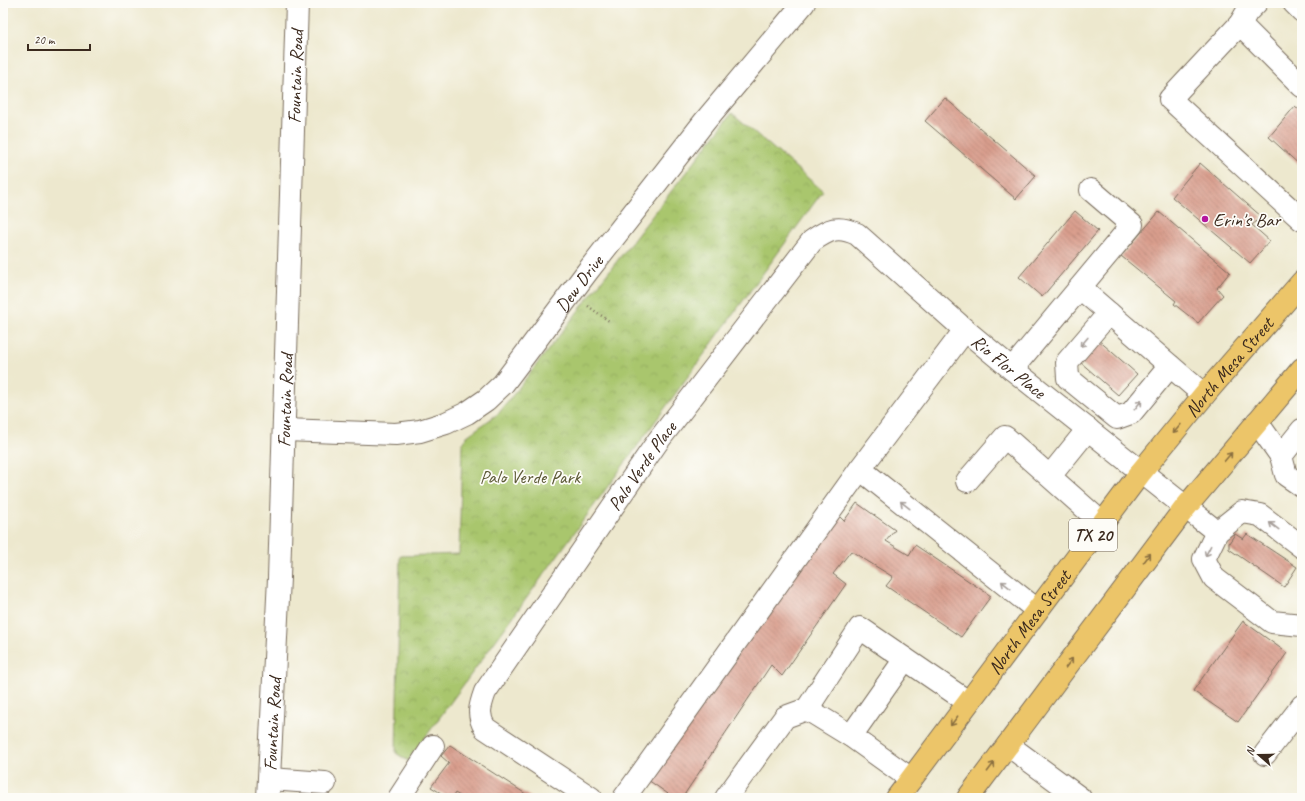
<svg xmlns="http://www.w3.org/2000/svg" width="1305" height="801" font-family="Caveat,sans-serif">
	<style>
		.park { fill: url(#park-crowns); stroke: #727846 }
		.building { fill: url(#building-back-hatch) }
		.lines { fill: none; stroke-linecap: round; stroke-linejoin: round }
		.minor-casing { stroke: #796c5c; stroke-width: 24 }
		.major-casing { stroke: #796c5c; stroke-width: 24 }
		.path { stroke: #796c5c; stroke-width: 2.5; stroke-dasharray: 1 3; stroke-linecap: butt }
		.minor { stroke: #fff; stroke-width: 22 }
		.major { stroke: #ecc569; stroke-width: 22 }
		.oneway { stroke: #a79f9a }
		.oneway2 { stroke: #8b7040 }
		.poi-dot { fill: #b5179e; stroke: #fdfcf7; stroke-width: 1.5 }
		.labels { text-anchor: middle; stroke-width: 3.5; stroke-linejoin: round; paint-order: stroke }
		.shield { fill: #fdfcf7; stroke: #75695f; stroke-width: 1 }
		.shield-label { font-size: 18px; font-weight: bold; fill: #3b2a1e }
		.street-label { font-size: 19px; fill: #3b2a1e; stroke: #fdfcf7 }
		.poi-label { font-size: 19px; fill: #3b2a1e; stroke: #fdfcf7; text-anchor: start }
		.park-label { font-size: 19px; fill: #5c5936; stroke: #fdfcf7 }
	</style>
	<defs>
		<pattern id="park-crowns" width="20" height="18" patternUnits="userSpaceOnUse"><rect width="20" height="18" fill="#a9c66d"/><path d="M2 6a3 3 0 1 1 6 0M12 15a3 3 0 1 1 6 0" fill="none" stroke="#92aa5e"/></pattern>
		<pattern id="building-back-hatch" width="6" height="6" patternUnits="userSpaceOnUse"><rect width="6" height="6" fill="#d99e8d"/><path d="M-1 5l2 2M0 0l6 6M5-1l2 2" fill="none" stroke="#b18173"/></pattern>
	</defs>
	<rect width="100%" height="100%" fill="#fdfcf7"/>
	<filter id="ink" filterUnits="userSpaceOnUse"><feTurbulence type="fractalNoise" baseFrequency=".025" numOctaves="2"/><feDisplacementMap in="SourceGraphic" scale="8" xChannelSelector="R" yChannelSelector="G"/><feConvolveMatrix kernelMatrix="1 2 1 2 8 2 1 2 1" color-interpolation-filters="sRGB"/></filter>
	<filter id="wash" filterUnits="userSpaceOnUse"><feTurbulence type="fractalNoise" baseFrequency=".012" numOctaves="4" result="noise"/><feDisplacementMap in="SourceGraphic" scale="16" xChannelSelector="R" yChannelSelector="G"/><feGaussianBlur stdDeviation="0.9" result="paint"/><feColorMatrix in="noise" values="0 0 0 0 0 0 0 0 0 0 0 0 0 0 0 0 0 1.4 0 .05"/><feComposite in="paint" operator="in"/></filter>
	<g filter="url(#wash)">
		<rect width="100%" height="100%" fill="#ede8ce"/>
		<!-- park -->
		<path class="park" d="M732,113L823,191L408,761L396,753L400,556L459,554L462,445L467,436L499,413Z"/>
		<g id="blocks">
			<!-- building -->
			<g class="building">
				<path d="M945,98L1036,176L1016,199L925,121Z"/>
				<path d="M1295,106L1302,112V167L1269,137Z"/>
				<path d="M1200,163L1262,217L1252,225L1270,241L1250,263L1172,197Z"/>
				<path d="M1075,211L1098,231L1042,297L1019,277Z"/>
				<path d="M1159,212L1230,272L1217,288L1223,295L1198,323L1174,304L1176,301L1121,256Z"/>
				<path d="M1096,338L1137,374L1118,395L1079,361Z"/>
				<path d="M857,503L895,530L886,541L909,555L915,545L991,596L961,637L886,586L893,577L851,551L833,574L846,584L782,676L771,665L682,798H674L648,780L837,514L844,521Z"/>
				<path d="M1235,534L1243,539L1247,534L1297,567L1284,587L1229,549V543Z"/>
				<path d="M1243,621L1287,653L1238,722L1193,691Z"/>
				<path d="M450,745L532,798H463L455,793L452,798H449L431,787L449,763L441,756Z"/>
			</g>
		</g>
	</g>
	<g filter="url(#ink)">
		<use href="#blocks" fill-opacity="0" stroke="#796c5c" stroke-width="1"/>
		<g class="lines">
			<!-- minor casing -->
			<g class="minor-casing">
				<g id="minor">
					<path d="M1294,3L1302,11"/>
					<path d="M1240,24L1247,12L1256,3"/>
					<path d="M1302,86L1240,24L1170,99L1302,220"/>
					<path d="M1080,288L1204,395"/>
					<path d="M1109,313L1067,362L1068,378L1117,418L1131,413L1170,366"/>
					<path d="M1012,369L1132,225L1091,190"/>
					<path d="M1257,422L1281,456L1302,430"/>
					<path id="s1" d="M284,430L396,434L420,431L446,423L467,413L486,400L503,384L587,272L705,121L804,3"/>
					<path d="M1281,456L1286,475L1302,486"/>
					<path d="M860,469L1037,610"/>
					<path d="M1050,476L1088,429"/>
					<path d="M967,481L1005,437L1102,523"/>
					<path d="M1302,547L1260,515L1242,512L1217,532L1204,559L1214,578L1272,622L1302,625"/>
					<path d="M807,709L851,736L911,779"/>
					<path d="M851,736L905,659"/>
					<path d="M1008,745L1080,798"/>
					<path d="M1265,754L1302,706"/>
					<path d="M270,779L325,783"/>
					<path id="s2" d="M268,798L279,578L297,3"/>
					<path d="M399,798L433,746"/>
					<path id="s3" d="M591,798L485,728C477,715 480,706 485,692L658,441L812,241C829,229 838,225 857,234L965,330L1012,369L1217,532"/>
					<path d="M624,798L860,469L965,330"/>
					<path d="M726,798L785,717L807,709L860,628L968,702"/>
				</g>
			</g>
			<!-- major casing -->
			<g class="major-casing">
				<g id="major">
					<path id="s4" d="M897,798L1141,472L1204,395L1302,282"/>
					<path d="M968,798L1185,508L1302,369"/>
				</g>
			</g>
			<!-- path -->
			<path class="path" d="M588,306L609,321"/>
			<!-- minor -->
			<use href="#minor" class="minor"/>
			<!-- major -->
			<use href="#major" class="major"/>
		</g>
		<!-- one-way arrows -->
		<defs><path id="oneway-shaft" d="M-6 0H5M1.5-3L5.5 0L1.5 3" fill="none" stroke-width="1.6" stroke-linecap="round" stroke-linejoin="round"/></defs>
		<g class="oneway">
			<use href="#oneway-shaft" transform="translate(1084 342) rotate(130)"/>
			<use href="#oneway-shaft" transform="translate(1138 405) rotate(-51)"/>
			<use href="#oneway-shaft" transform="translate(905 505) rotate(-142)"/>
			<use href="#oneway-shaft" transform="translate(1274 526) rotate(-143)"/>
			<use href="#oneway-shaft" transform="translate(1208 551) rotate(117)"/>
			<use href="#oneway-shaft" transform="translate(1006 585) rotate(-142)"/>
		</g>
		<g class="oneway2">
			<use href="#oneway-shaft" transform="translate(1177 429) rotate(130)"/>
			<use href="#oneway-shaft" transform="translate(1228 457) rotate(-50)"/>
			<use href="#oneway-shaft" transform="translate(1147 558) rotate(-53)"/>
			<use href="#oneway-shaft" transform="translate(1069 663) rotate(-53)"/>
			<use href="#oneway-shaft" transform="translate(954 721) rotate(127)"/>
			<use href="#oneway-shaft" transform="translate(991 767) rotate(-53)"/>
		</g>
	</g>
	<!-- markers -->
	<circle class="poi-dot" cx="1205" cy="219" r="4"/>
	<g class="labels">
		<!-- shield labels -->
		<rect class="shield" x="1069" y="519" width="48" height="32" rx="3"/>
		<g class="shield-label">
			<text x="1093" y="541">TX 20</text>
		</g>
		<!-- street labels -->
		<g class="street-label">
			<text dy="7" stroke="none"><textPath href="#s2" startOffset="722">Fountain Road</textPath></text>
			<text dy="7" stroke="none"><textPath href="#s1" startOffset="359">Dew Drive</textPath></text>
			<text dy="7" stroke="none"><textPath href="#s3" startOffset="972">Rio Flor Place</textPath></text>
			<text dy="7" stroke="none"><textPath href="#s4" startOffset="544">North Mesa Street</textPath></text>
			<text dy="7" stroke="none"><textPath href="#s2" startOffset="398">Fountain Road</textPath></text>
			<text dy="7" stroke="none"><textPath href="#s3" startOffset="440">Palo Verde Place</textPath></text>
			<text dy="7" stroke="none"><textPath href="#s4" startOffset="220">North Mesa Street</textPath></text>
			<text dy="7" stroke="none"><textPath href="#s2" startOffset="74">Fountain Road</textPath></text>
		</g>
		<!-- poi labels -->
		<g class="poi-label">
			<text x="1213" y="226">Erin's Bar</text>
		</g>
		<!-- park labels -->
		<g class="park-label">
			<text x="530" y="483">Palo Verde Park</text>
		</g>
	</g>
	<!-- margin -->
	<rect width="1305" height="801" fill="none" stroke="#fdfcf7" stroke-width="16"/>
	<!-- north arrow -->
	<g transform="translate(1259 755) rotate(290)" stroke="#fdfcf7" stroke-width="3" paint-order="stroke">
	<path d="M0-3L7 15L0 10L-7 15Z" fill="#3b2a1e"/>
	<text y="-6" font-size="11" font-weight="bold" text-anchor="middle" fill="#3b2a1e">N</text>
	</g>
	<!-- scale -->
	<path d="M28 44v6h62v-6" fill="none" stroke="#3b2a1e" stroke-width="2"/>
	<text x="34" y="44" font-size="12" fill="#3b2a1e" stroke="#fdfcf7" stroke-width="3" paint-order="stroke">20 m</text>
</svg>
